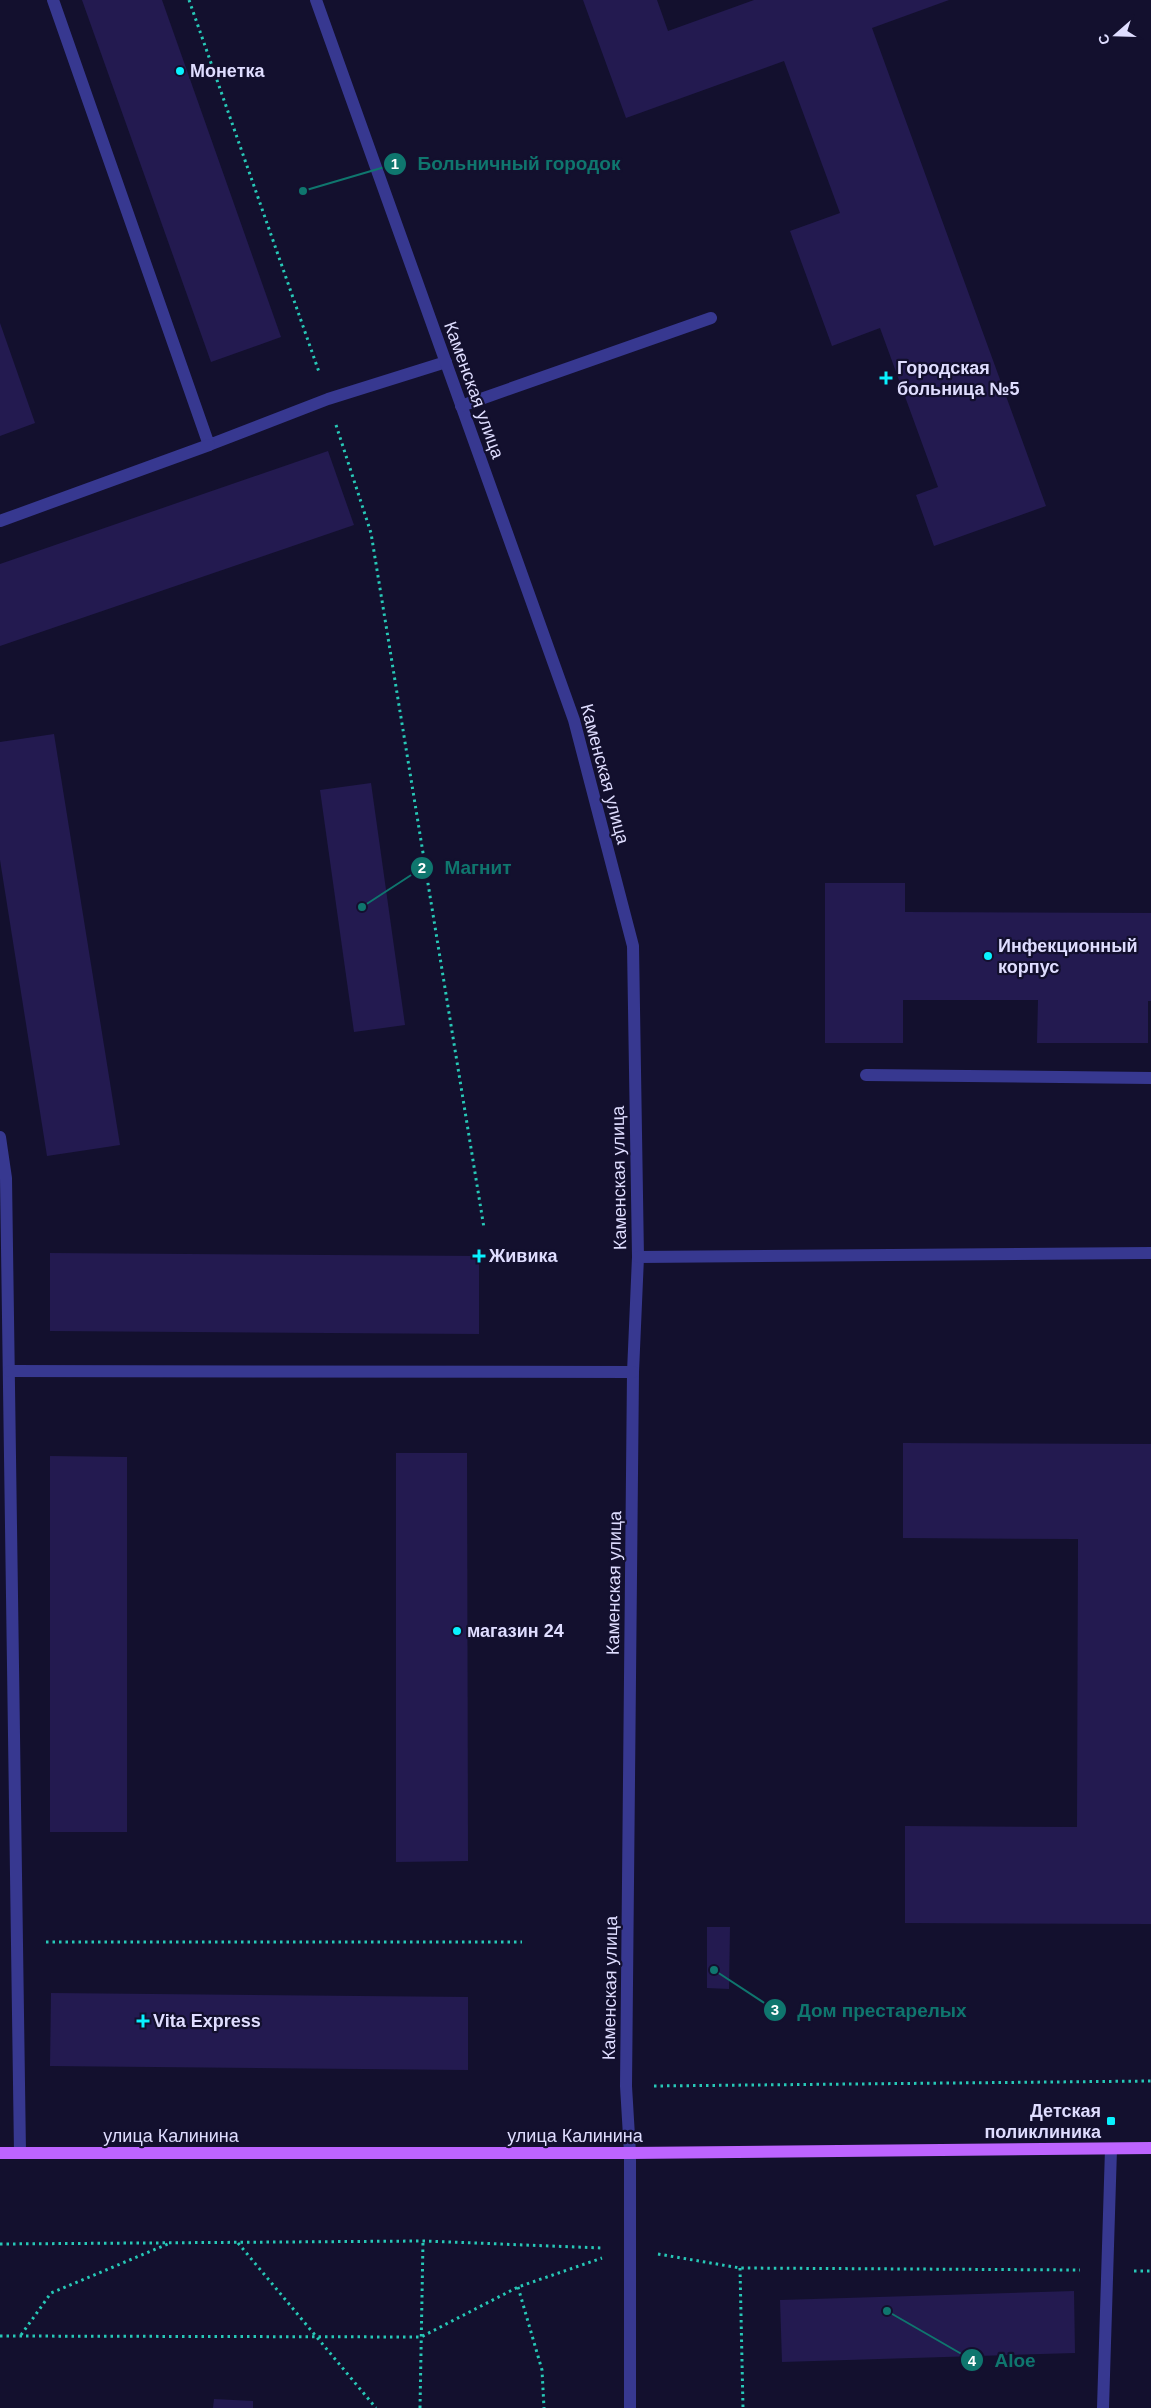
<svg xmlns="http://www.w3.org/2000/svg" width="1151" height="2408" font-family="Helvetica,sans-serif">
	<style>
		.building { fill: #231a50 }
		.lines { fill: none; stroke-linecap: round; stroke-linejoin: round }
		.path { stroke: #27c8b7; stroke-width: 3; stroke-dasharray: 2.5 4; stroke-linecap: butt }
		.minor { stroke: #373890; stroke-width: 12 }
		.major { stroke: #bd64ff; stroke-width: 12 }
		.poi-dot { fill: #09f2ff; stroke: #13102e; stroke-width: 2 }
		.labels { text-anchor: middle; stroke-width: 4.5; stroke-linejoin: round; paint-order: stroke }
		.poi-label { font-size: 18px; font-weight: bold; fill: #dfddff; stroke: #13102e; text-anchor: start }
		.street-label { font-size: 18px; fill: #dfddff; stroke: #13102e }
		.leader { fill: none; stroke: #0f766e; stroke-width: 2 }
		.callout-dot { fill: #0f766e; stroke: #13102e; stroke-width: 2 }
		.mark-label { font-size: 15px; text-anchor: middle; font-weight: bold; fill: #fff }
		.callout-label { font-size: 19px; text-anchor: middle; font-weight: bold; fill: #0f766e; stroke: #13102e; stroke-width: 4.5; stroke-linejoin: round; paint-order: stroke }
	</style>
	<rect width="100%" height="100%" fill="#13102e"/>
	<!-- building -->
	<g class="building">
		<path d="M82,0H162L281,337L211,362Z"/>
		<path d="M583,0H657L668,31L754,0H949L872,28L1046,506L934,546L916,495L938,487L880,328L832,346L790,231L840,213L784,61L626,118Z"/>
		<path d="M0,323L35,423L0,436Z"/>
		<path d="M328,451L354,525L0,646V564Z"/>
		<path d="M54,734L120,1145L47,1156L0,860V742Z"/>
		<path d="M371,783L405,1025L354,1032L320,790Z"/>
		<path d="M825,883H905V912L1151,913V1001H1148V1043H1037L1038,1000H903V1043H825Z"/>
		<path d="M50,1253L479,1256V1334L50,1331Z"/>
		<path d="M903,1443L1151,1444V1924L905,1923V1826L1077,1827L1078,1539L903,1538Z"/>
		<path d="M396,1453H467L468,1861L396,1862Z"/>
		<path d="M50,1456L127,1457V1832H50Z"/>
		<path d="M707,1927H730L729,1989L707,1988Z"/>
		<path d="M51,1993L468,1997V2070L50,2066Z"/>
		<path d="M1074,2291L1075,2353L782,2362L780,2300Z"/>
		<path d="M214,2399L253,2401V2408H213Z"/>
	</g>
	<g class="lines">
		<!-- path -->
		<g class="path">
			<path d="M189,0L319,372"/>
			<path d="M336,425L371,533L484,1228"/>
			<path d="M46,1942H522"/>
			<path d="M654,2086L1151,2081"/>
			<path d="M238,2243L376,2408"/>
			<path d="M0,2244L423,2241L602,2248"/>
			<path d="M658,2254L740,2268L1080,2270"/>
			<path d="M740,2268L743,2408"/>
			<path d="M1134,2271H1151"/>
			<path d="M518,2287L542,2370L544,2408"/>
			<path d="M21,2335L51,2293L168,2244"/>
			<path d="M0,2336L421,2337L518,2287L602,2258"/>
			<path d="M420,2408L423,2241"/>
		</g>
		<!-- minor -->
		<g class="minor">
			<path d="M53,0L209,445L328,399L446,362"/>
			<path d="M316,0L574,720L633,946L638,1257L633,1372L626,2086L630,2153V2408"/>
			<path d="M461,406L711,318"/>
			<path d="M0,521L209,445"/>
			<path d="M866,1075L1151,1078"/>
			<path d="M0,1137L6,1178L20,2153"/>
			<path d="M638,1257L1151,1253"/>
			<path d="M9,1371L633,1372"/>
			<path d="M1103,2408L1111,2149"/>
		</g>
		<!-- major -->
		<path class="major" d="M0,2153H630L1151,2148"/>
	</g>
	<!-- markers -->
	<g class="poi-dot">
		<circle cx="180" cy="71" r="5"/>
		<path d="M883.5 370.5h5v5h5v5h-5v5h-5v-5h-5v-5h5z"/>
		<circle cx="988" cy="956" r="5"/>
		<path d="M476.5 1248.5h5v5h5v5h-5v5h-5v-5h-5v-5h5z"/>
		<circle cx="457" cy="1631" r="5"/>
		<path d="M140.5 2013.5h5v5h5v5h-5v5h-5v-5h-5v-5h5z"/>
		<rect x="1106" y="2116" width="10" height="10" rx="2.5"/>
	</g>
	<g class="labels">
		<!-- poi labels -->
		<g class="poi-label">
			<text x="190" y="77">Монетка</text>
			<text x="897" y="374">Городская<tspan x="897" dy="21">больница №5</tspan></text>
			<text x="998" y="952">Инфекционный<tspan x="998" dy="21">корпус</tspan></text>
			<text x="489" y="1262">Живика</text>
			<text x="467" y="1637">магазин 24</text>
			<text x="153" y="2027">Vita Express</text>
			<text x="1101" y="2117" text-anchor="end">Детская<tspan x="1101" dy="21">поликлиника</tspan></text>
		</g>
		<!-- street labels -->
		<g class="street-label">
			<text transform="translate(474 390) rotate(70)" y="6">Каменская улица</text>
			<text transform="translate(605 774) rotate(75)" y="6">Каменская улица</text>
			<text transform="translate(619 1178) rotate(-91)" y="6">Каменская улица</text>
			<text transform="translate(614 1583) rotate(-89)" y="6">Каменская улица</text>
			<text transform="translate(610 1988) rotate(-89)" y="6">Каменская улица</text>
			<text x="171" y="2142">улица Калинина</text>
			<text x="575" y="2142">улица Калинина</text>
		</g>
	</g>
	<!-- callouts -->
	<path class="leader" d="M303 191L395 164M362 907L422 868M714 1970L775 2010M887 2311L972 2360"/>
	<g class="callout-dot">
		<circle cx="303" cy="191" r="5"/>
		<circle cx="362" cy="907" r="5"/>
		<circle cx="714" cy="1970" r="5"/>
		<circle cx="887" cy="2311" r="5"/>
		<circle cx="395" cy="164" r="12"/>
		<circle cx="422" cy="868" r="12"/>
		<circle cx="775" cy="2010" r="12"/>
		<circle cx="972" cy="2360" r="12"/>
	</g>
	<g class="mark-label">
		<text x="395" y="169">1</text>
		<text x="422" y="873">2</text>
		<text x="775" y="2015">3</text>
		<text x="972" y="2366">4</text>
	</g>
	<g class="callout-label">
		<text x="519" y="170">Больничный городок</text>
		<text x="478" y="874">Магнит</text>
		<text x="882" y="2017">Дом престарелых</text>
		<text x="1015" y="2367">Aloe</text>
	</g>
	<!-- north arrow -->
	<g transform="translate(1116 35) rotate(250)" stroke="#13102e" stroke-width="4" paint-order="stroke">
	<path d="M0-4L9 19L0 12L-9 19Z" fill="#dfddff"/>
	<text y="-8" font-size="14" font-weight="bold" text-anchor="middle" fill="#dfddff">С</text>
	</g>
</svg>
